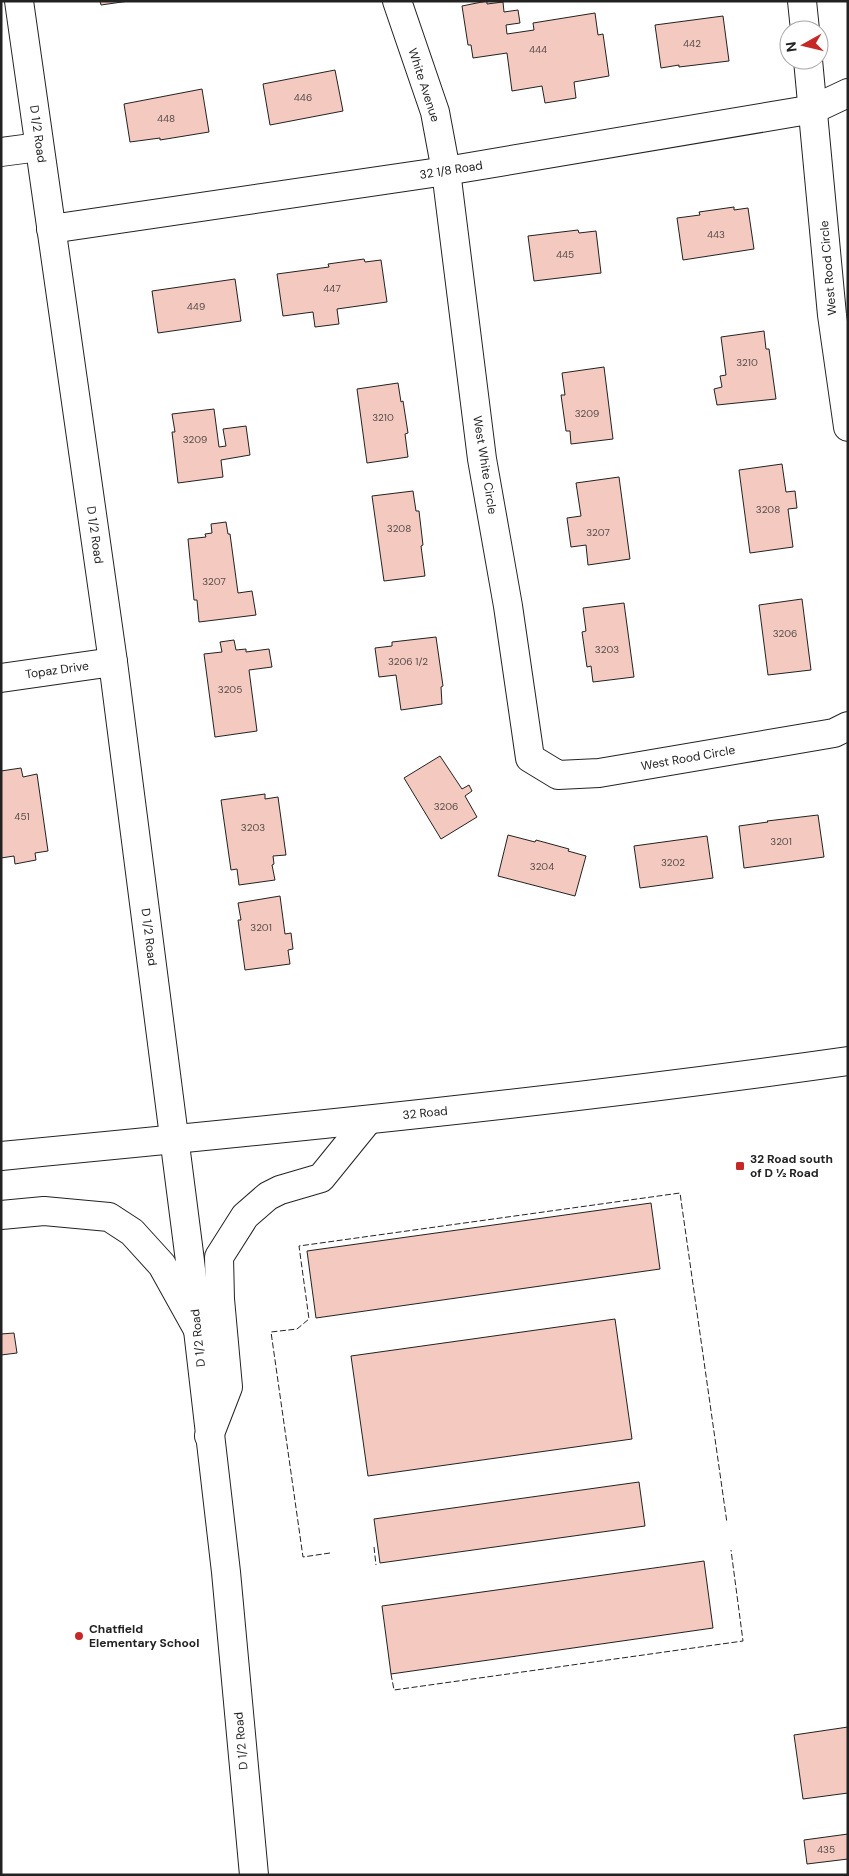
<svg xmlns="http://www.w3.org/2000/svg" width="849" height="1876" font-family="'DM Sans',sans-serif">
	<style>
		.building { fill: #f3c9c0; stroke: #222 }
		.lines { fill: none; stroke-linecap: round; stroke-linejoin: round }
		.minor-casing { stroke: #222; stroke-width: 30 }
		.secondary-casing { stroke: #222; stroke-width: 30 }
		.primary-casing { stroke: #222; stroke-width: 30 }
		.minor { stroke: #fff; stroke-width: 28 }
		.secondary { stroke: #fff; stroke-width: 28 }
		.primary { stroke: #fff; stroke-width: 28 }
		.fence { stroke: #222; stroke-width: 1; stroke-dasharray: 6 2.5; stroke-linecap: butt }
		.poi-dot { fill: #c62828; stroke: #fff; stroke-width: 2 }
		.labels { text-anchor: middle; stroke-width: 4; stroke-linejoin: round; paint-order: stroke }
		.number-label { font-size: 10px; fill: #564c4a }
		.street-label { font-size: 12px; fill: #222; stroke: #fff }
		.poi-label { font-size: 12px; font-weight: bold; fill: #222; stroke: #fff; text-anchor: start }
	</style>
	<rect width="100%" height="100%" fill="#fff"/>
	<!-- building -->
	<g class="building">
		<path d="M100,1H129L101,5Z"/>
		<path d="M487,1V4L503,2L504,12L518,10L520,23L506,25L507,34L534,30L533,23L595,13L598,35L603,34L609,76L574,82L576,98L545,103L542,86L512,91L507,53L473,58L471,45H468L462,6Z"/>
		<path d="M723,16L729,61L679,67V65L661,68L655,25Z"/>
		<path d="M335,70L343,111L270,125L263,84Z"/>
		<path d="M202,89L209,132L160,140V138L130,142L124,104Z"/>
		<path d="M734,207V210L748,208L754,249L683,260L677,218L700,215L699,212Z"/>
		<path d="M578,230L579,233L596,231L601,273L534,281L528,236Z"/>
		<path d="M364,259L365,262L381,260L387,302L337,309L339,324L315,327L313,312L283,316L277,274L329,267L328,264Z"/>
		<path d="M235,279L241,321L158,333L152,291Z"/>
		<path d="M764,331L766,349H769L776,399L717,405L714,389L722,387L720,376L726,375L721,337Z"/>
		<path d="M604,367L613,439L571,444L570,431H566L561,395H565L562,373Z"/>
		<path d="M398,383L401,402L403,401L408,433L405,434L408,457L367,463L357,389Z"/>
		<path d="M214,409L219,447L226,446L223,429L246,426L250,455L221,460L223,477L178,483L172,432H175L172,414Z"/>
		<path d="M782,464L786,492L795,491L797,508L788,509L793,547L750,553L739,470Z"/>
		<path d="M619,477L630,559L588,565L586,545L571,547L567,518L581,516L576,483Z"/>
		<path d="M413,491L416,511H419L423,545L421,546L425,576L384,581L372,496Z"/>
		<path d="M226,522L228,534H230L238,593L252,591L256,615L199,622L197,600H194L188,539L206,537L205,534L212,533L211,524Z"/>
		<path d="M802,599L811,670L768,675L759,605Z"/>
		<path d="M624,603L634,677L593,682L591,666L587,667L582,632L586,631L583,608Z"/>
		<path d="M436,637L443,686L441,687L442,704L401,710L396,675L379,677L375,648L392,646V642Z"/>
		<path d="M234,640L236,650L246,649V652L269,649L272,667L249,670L257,731L215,737L204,654L222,652L220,642Z"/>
		<path d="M440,756L462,789L469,785L472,791L465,796L477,817L441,839L404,778Z"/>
		<path d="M21,768L23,777L37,774L48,851L35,853L36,860L15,864L14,856L1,858V771Z"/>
		<path d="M265,794V799L278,797L286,855L273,856L274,864L272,865L275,880L239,885L237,869L231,870L221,800Z"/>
		<path d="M818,815L824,857L744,868L739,826L768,822L767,821Z"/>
		<path d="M508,835L535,842L536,840L569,849L568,851L586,856L575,896L498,876Z"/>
		<path d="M707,836L713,878L640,888L634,846Z"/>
		<path d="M280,896L285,934L291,933L293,949L288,950L290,964L245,970L238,920H241L238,903Z"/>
		<path d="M651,1203L660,1269L316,1318L307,1251Z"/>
		<path d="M615,1319L632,1439L368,1476L351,1356Z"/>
		<path d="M14,1333L17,1353L1,1355V1334Z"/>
		<path d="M639,1482L645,1526L380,1563L374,1519Z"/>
		<path d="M704,1561L713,1628L391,1674L382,1606Z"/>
		<path d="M848,1727V1793L803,1799L794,1735Z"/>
		<path d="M848,1834V1859L807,1864L804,1840Z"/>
	</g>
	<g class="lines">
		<!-- minor casing -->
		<g class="minor-casing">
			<g id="minor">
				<path d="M397,1L435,112L446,171L482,459L508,606L530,758L558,775L599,773L834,733L848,726"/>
				<path d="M802,1L805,30"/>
				<path d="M808,60L832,315L848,427"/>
				<path d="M1,152L39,147"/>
				<path d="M51,229L446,171L814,109L848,93"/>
				<path d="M1,678L113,662"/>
			</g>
		</g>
		<!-- secondary casing -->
		<g class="secondary-casing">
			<path id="secondary" d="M19,1L113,662L190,1261L226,1572L254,1875"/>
		</g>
		<!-- primary casing -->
		<g class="primary-casing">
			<g id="primary">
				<path d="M1,1156C284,1129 566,1101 848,1061"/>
				<path d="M1,1215L44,1211L109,1217L132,1232L162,1265L197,1328"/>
				<path d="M209,1436L228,1387L220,1299L219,1257L245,1216L268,1196L280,1190L321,1178L368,1120"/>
			</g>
		</g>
		<!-- minor -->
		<use href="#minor" class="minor"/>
		<!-- secondary -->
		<use href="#secondary" class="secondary"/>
		<!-- primary -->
		<use href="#primary" class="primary"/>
		<!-- fence -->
		<g class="fence">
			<path d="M374,1547L376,1565"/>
			<path d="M330,1553L303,1557L271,1332L297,1329L309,1319L299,1246L680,1193L727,1523"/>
			<path d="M391,1674L394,1690L743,1641L731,1550"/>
		</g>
	</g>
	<!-- markers -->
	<g class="poi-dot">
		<rect x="735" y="1161" width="10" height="10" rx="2.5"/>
		<circle cx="79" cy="1636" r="5"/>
	</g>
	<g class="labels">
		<!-- number labels -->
		<g class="number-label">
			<text x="692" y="47">442</text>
			<text x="538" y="53">444</text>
			<text x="303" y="101">446</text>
			<text x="166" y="122">448</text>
			<text x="716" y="238">443</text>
			<text x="565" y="258">445</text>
			<text x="332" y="292">447</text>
			<text x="196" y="310">449</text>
			<text x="747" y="366">3210</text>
			<text x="587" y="417">3209</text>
			<text x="383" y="421">3210</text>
			<text x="195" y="443">3209</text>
			<text x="768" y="513">3208</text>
			<text x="399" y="532">3208</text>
			<text x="598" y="536">3207</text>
			<text x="214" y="585">3207</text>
			<text x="785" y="637">3206</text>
			<text x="607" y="653">3203</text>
			<text x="408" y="665">3206 1/2</text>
			<text x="230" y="693">3205</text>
			<text x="446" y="810">3206</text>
			<text x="22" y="820">451</text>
			<text x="253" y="831">3203</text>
			<text x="781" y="845">3201</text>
			<text x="673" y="866">3202</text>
			<text x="542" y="870">3204</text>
			<text x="261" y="931">3201</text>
			<text x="826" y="1853">435</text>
		</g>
		<!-- street labels -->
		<g class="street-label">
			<text transform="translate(424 85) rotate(72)" y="4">White Avenue</text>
			<text transform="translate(38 134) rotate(82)" y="4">D 1/2 Road</text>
			<text transform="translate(451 170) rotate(-9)" y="4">32 1/8 Road</text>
			<text transform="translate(828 268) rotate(-95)" y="4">West Rood Circle</text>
			<text transform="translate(485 465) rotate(81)" y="4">West White Circle</text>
			<text transform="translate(95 535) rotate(82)" y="4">D 1/2 Road</text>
			<text transform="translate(57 670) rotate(-8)" y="4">Topaz Drive</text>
			<text transform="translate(688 758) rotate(-10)" y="4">West Rood Circle</text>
			<text transform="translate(149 937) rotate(83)" y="4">D 1/2 Road</text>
			<text transform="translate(425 1113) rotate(-6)" y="4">32 Road</text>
			<text transform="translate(198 1338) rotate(-96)" y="4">D 1/2 Road</text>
			<text transform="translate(241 1741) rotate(-95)" y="4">D 1/2 Road</text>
		</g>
		<!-- poi labels -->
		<g class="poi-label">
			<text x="750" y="1163">32 Road south<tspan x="750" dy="14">of D ½ Road</tspan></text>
			<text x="89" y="1633">Chatfield<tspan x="89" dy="14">Elementary School</tspan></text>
		</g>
	</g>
	<!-- border -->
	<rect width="849" height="1876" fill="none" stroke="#222222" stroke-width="5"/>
	<!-- north arrow -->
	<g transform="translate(804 45) rotate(262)"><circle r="24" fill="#ffffff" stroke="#a7a7a7"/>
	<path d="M0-4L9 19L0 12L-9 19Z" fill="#c62828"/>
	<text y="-8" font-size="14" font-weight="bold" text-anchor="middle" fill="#222222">N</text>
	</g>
</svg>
